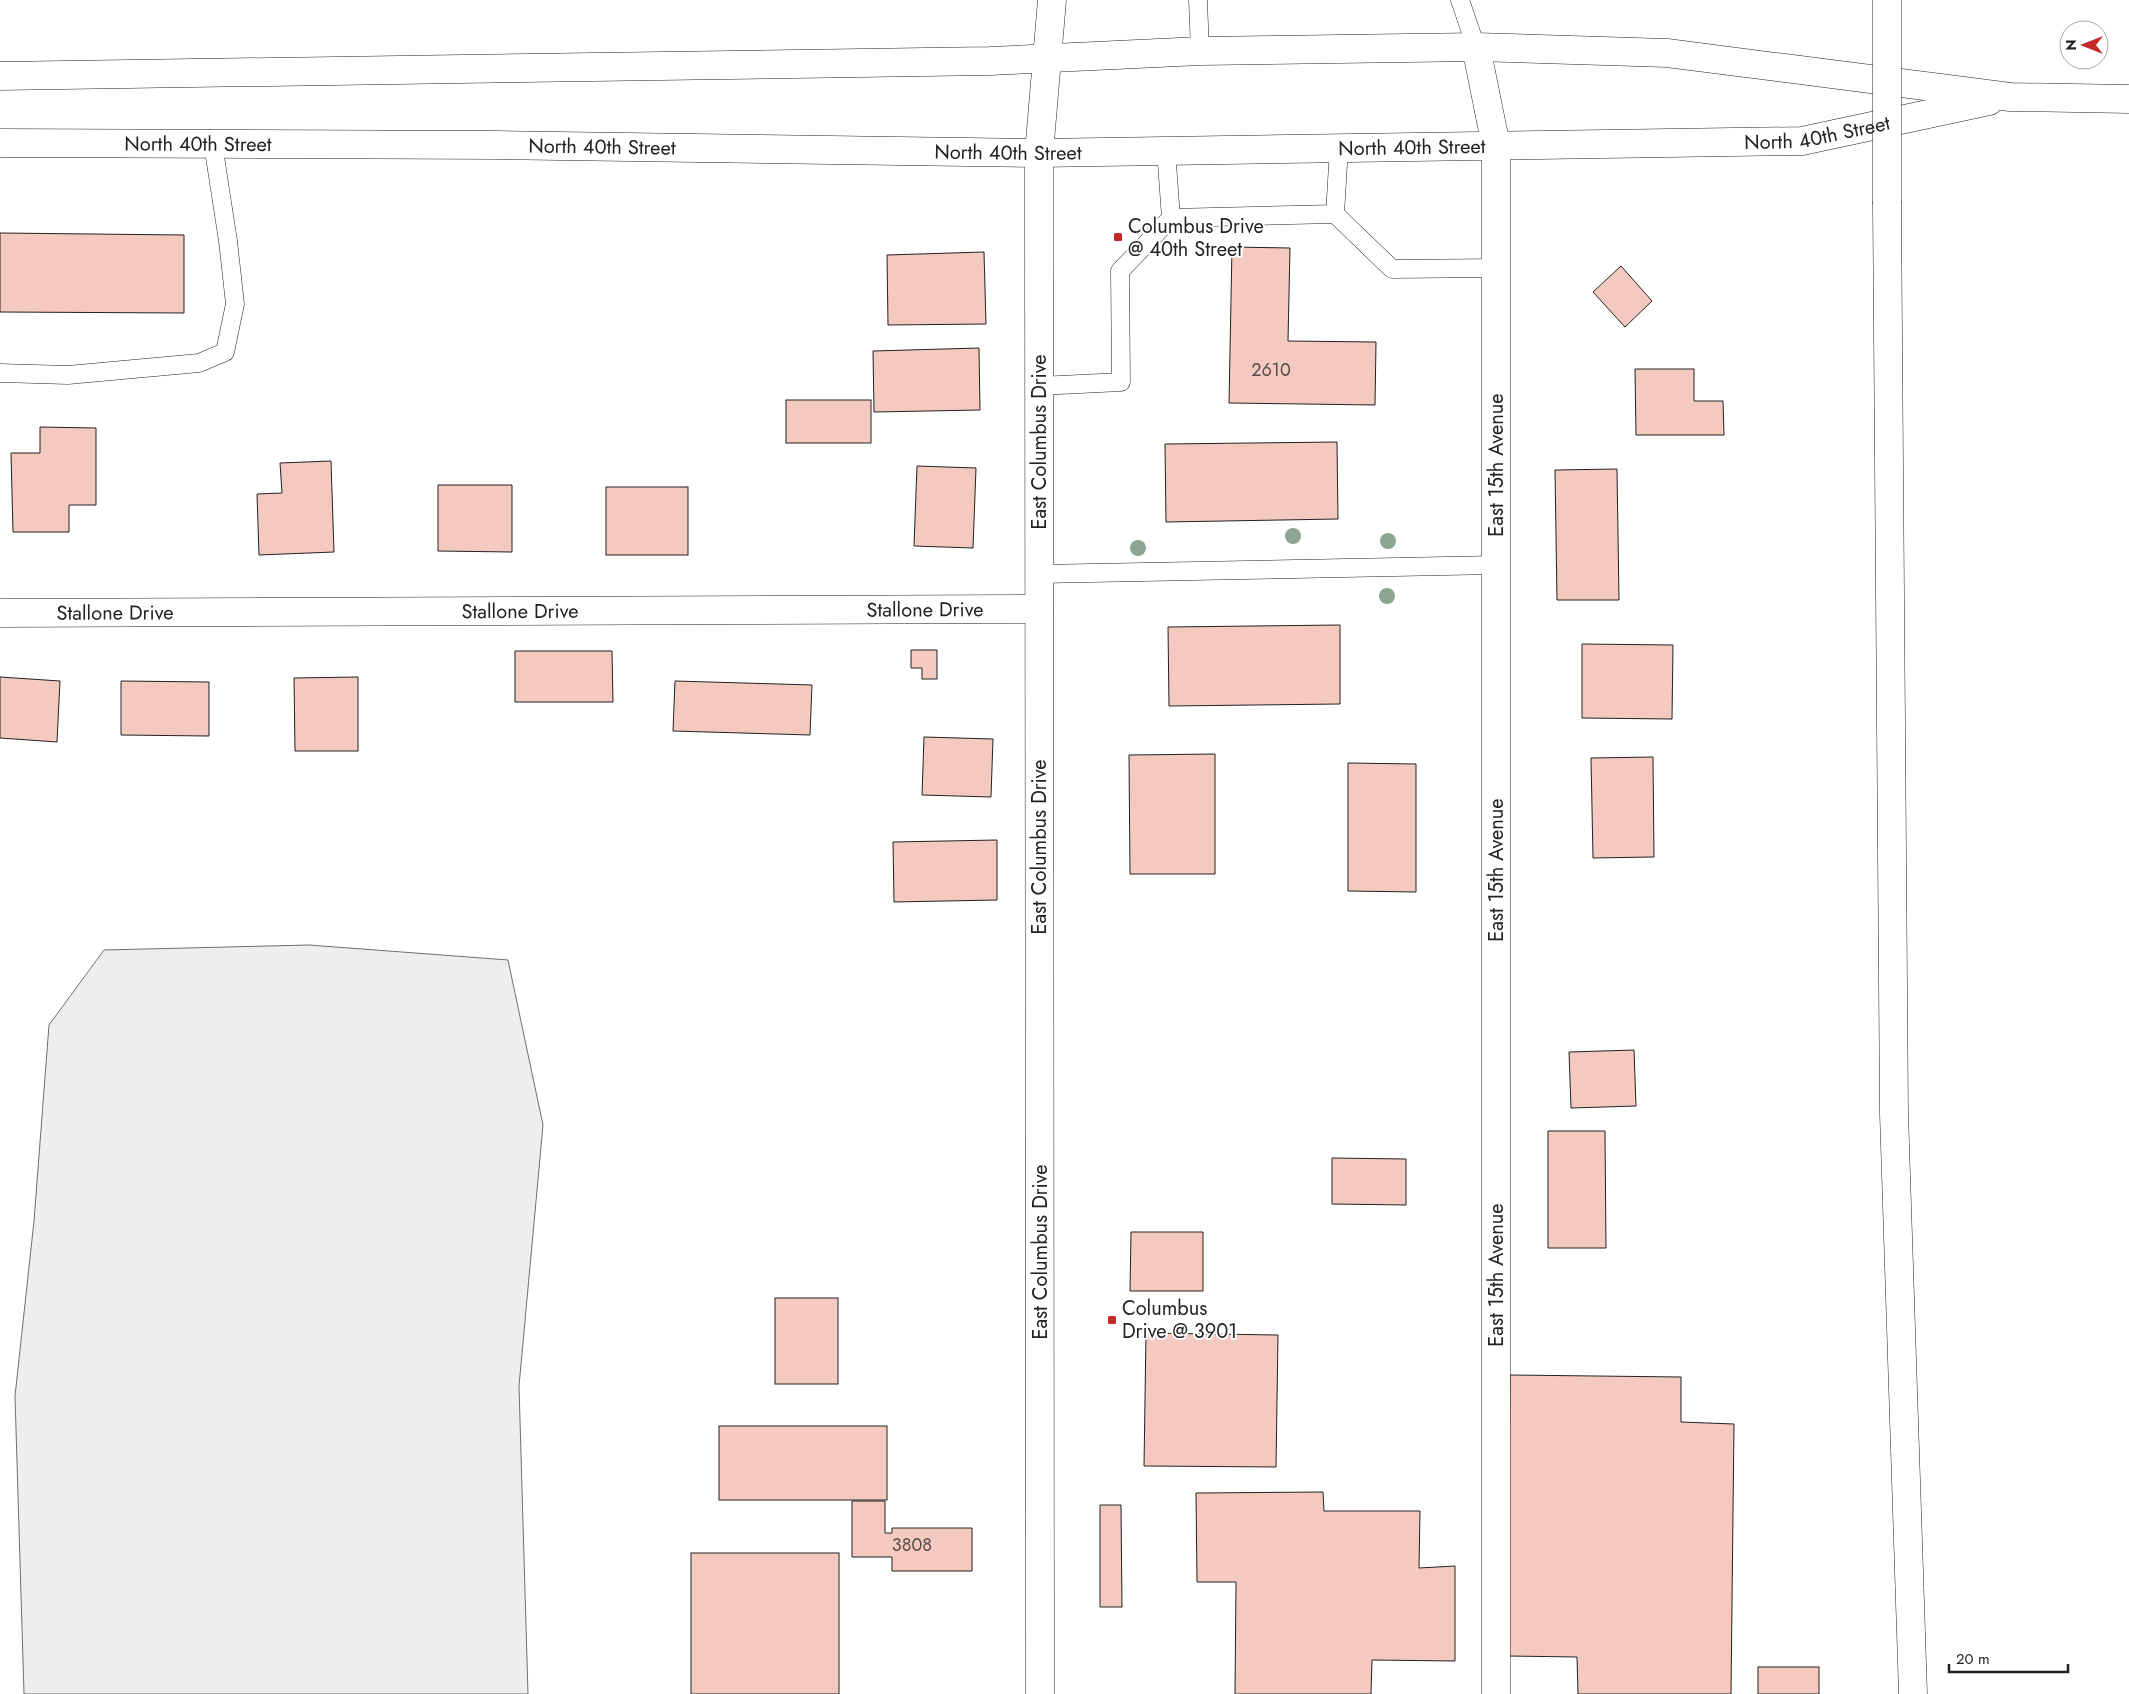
<svg xmlns="http://www.w3.org/2000/svg" width="2129" height="1694" font-family="Jost,sans-serif">
	<style>
		.green { fill: #eee; stroke: #6f6f6f }
		.building { fill: #f3c9c0; stroke: #222 }
		.lines { fill: none; stroke-linecap: round; stroke-linejoin: round }
		.service-casing { stroke: #222; stroke-width: 19 }
		.minor-casing { stroke: #222; stroke-width: 29 }
		.secondary-casing { stroke: #222; stroke-width: 29 }
		.motorway-casing { stroke: #222; stroke-width: 29 }
		.service { stroke: #fff; stroke-width: 18 }
		.minor { stroke: #fff; stroke-width: 28 }
		.secondary { stroke: #fff; stroke-width: 28 }
		.motorway { stroke: #fff; stroke-width: 28 }
		.motorway-bridge-casing { stroke: #222; stroke-width: 29; stroke-linecap: butt }
		.motorway-bridge { stroke: #fff; stroke-width: 28 }
		.tree { fill: #8da692 }
		.poi-dot { fill: #c62828; stroke: #fff; stroke-width: 2 }
		.labels { text-anchor: middle; stroke-width: 4; stroke-linejoin: round; paint-order: stroke }
		.number-label { font-size: 18px; fill: #564c4a }
		.street-label { font-size: 20px; fill: #222; stroke: #fff }
		.poi-label { font-size: 20px; fill: #222; stroke: #fff; text-anchor: start }
	</style>
	<rect width="100%" height="100%" fill="#fff"/>
	<!-- green -->
	<path class="green" d="M309,945L508,960L543,1125L519,1386L528,1694H24L15,1396L34,1221L49,1025L104,950Z"/>
	<!-- building -->
	<g class="building">
		<path d="M0,233L184,235V313L0,312Z"/>
		<path d="M1232,247L1290,248L1288,341L1376,342L1375,405L1229,403Z"/>
		<path d="M984,252L986,324L888,325L887,255Z"/>
		<path d="M1621,266L1652,301L1625,327L1593,292Z"/>
		<path d="M979,348L980,410L874,412L873,351Z"/>
		<path d="M1635,369H1694V401H1723L1724,435H1636Z"/>
		<rect x="786" y="400" width="85" height="43"/>
		<path d="M40,427L96,428V505H69V532H13L11,453H40Z"/>
		<path d="M1337,442L1338,519L1166,522L1165,444Z"/>
		<path d="M331,461L334,552L259,555L257,494L282,493L280,463Z"/>
		<path d="M917,466L976,468L973,548L914,546Z"/>
		<path d="M1617,469L1619,600H1557L1555,470Z"/>
		<path d="M438,485H512V552L438,551Z"/>
		<rect x="606" y="487" width="82" height="68"/>
		<path d="M1340,625V704L1169,706L1168,627Z"/>
		<path d="M1582,644L1673,645L1672,719L1582,718Z"/>
		<path d="M911,650H937V679H922V668H911Z"/>
		<path d="M515,651H612L613,702H515Z"/>
		<path d="M0,677L60,681L57,742L0,738Z"/>
		<path d="M358,677V751H295L294,678Z"/>
		<path d="M121,681L209,682V736L121,735Z"/>
		<path d="M675,681L812,685L810,735L673,731Z"/>
		<path d="M924,737L993,739L991,797L922,795Z"/>
		<path d="M1215,754V874H1130L1129,755Z"/>
		<path d="M1653,757L1654,857L1593,858L1591,758Z"/>
		<path d="M1348,763L1416,764V892L1348,891Z"/>
		<path d="M997,840V900L894,902L893,842Z"/>
		<path d="M1634,1050L1636,1106L1571,1108L1569,1052Z"/>
		<path d="M1548,1131H1605L1606,1248H1548Z"/>
		<path d="M1332,1158L1406,1159V1205L1332,1204Z"/>
		<path d="M1131,1232H1203V1291H1130Z"/>
		<rect x="775" y="1298" width="63" height="86"/>
		<path d="M1146,1333L1278,1335L1276,1467L1144,1466Z"/>
		<path d="M1510,1375L1681,1377V1422L1734,1424L1731,1694H1578L1577,1657L1508,1656Z"/>
		<rect x="719" y="1426" width="168" height="74"/>
		<path d="M1323,1492L1324,1511H1420L1419,1568L1455,1566V1661L1372,1660L1371,1694H1235L1236,1582H1197L1196,1493Z"/>
		<path d="M852,1501H885V1533H892V1528H972V1571H892V1557H852Z"/>
		<path d="M1100,1505H1121L1122,1607H1100Z"/>
		<rect x="691" y="1553" width="148" height="141"/>
		<rect x="1758" y="1667" width="61" height="27"/>
	</g>
	<g class="lines">
		<!-- service casing -->
		<g class="service-casing">
			<g id="service">
				<path d="M1198,0L1200,51"/>
				<path d="M1460,0L1476,47"/>
				<path d="M1335,214L1392,269L1496,268"/>
				<path d="M1171,218L1335,214L1339,148"/>
				<path d="M0,373L68,375L199,363L225,352L235,304L228,241L213,144"/>
				<path d="M1039,386L1121,382L1120,271L1171,218L1166,150"/>
				<path d="M1039,574L1496,565"/>
			</g>
		</g>
		<!-- minor casing -->
		<g class="minor-casing">
			<g id="minor">
				<path d="M1476,47L1496,146V1694"/>
				<path id="s1" d="M0,613L1039,609"/>
			</g>
		</g>
		<!-- secondary casing -->
		<g class="secondary-casing">
			<g id="secondary">
				<path d="M0,76L990,61L1200,51L1476,47L1667,53L2010,97L2129,99"/>
				<path id="s2" d="M0,143L498,145L1039,153L1802,141L1989,101"/>
				<path d="M1040,1694L1039,202V153L1052,0"/>
			</g>
		</g>
		<!-- motorway casing -->
		<g class="motorway-casing">
			<path id="motorway" d="M1887,204L1894,1114L1913,1694"/>
		</g>
		<!-- service -->
		<use href="#service" class="service"/>
		<!-- minor -->
		<use href="#minor" class="minor"/>
		<!-- secondary -->
		<use href="#secondary" class="secondary"/>
		<!-- motorway -->
		<use href="#motorway" class="motorway"/>
		<!-- motorway-bridge casing -->
		<g class="motorway-bridge-casing">
			<path id="motorway-bridge" d="M1887,0V204"/>
		</g>
		<!-- motorway-bridge -->
		<use href="#motorway-bridge" class="motorway-bridge"/>
	</g>
	<!-- trees -->
	<g class="tree">
		<circle cx="1293" cy="536" r="8"/>
		<circle cx="1388" cy="541" r="8"/>
		<circle cx="1138" cy="548" r="8"/>
		<circle cx="1387" cy="596" r="8"/>
	</g>
	<!-- markers -->
	<g class="poi-dot">
		<rect x="1113" y="232" width="10" height="10" rx="2.5"/>
		<rect x="1107" y="1315" width="10" height="10" rx="2.5"/>
	</g>
	<g class="labels">
		<!-- number labels -->
		<g class="number-label">
			<text x="1271" y="376">2610</text>
			<text x="912" y="1551">3808</text>
		</g>
		<!-- street labels -->
		<g class="street-label">
			<text dy="7" stroke="none"><textPath href="#s2" startOffset="1818">North 40th Street</textPath></text>
			<text dy="7" stroke="none"><textPath href="#s2" startOffset="198">North 40th Street</textPath></text>
			<text dy="7" stroke="none"><textPath href="#s2" startOffset="602">North 40th Street</textPath></text>
			<text dy="7" stroke="none"><textPath href="#s2" startOffset="1412">North 40th Street</textPath></text>
			<text dy="7" stroke="none"><textPath href="#s2" startOffset="1008">North 40th Street</textPath></text>
			<text transform="translate(1039 442) rotate(-90)" y="7">East Columbus Drive</text>
			<text transform="translate(1496 465) rotate(-90)" y="7">East 15th Avenue</text>
			<text dy="7" stroke="none"><textPath href="#s1" startOffset="925">Stallone Drive</textPath></text>
			<text dy="7" stroke="none"><textPath href="#s1" startOffset="520">Stallone Drive</textPath></text>
			<text dy="7" stroke="none"><textPath href="#s1" startOffset="115">Stallone Drive</textPath></text>
			<text transform="translate(1039 847) rotate(-90)" y="7">East Columbus Drive</text>
			<text transform="translate(1496 870) rotate(-90)" y="7">East 15th Avenue</text>
			<text transform="translate(1040 1252) rotate(-90)" y="7">East Columbus Drive</text>
			<text transform="translate(1496 1275) rotate(-90)" y="7">East 15th Avenue</text>
		</g>
		<!-- poi labels -->
		<g class="poi-label">
			<text x="1128" y="233">Columbus Drive<tspan x="1128" dy="23">@ 40th Street</tspan></text>
			<text x="1122" y="1315">Columbus<tspan x="1122" dy="23">Drive @ 3901</tspan></text>
		</g>
	</g>
	<!-- north arrow -->
	<g transform="translate(2084 45) rotate(270)"><circle r="24" fill="#ffffff" stroke="#a7a7a7"/>
	<path d="M0-4L9 19L0 12L-9 19Z" fill="#c62828"/>
	<text y="-8" font-size="14" font-weight="bold" text-anchor="middle" fill="#222222">N</text>
	</g>
	<!-- scale -->
	<path d="M1949 1664v8h119v-8" fill="none" stroke="#222222" stroke-width="2.5"/>
	<text x="1956" y="1664" font-size="15" fill="#222222" stroke="#ffffff" stroke-width="4" paint-order="stroke">20 m</text>
</svg>
